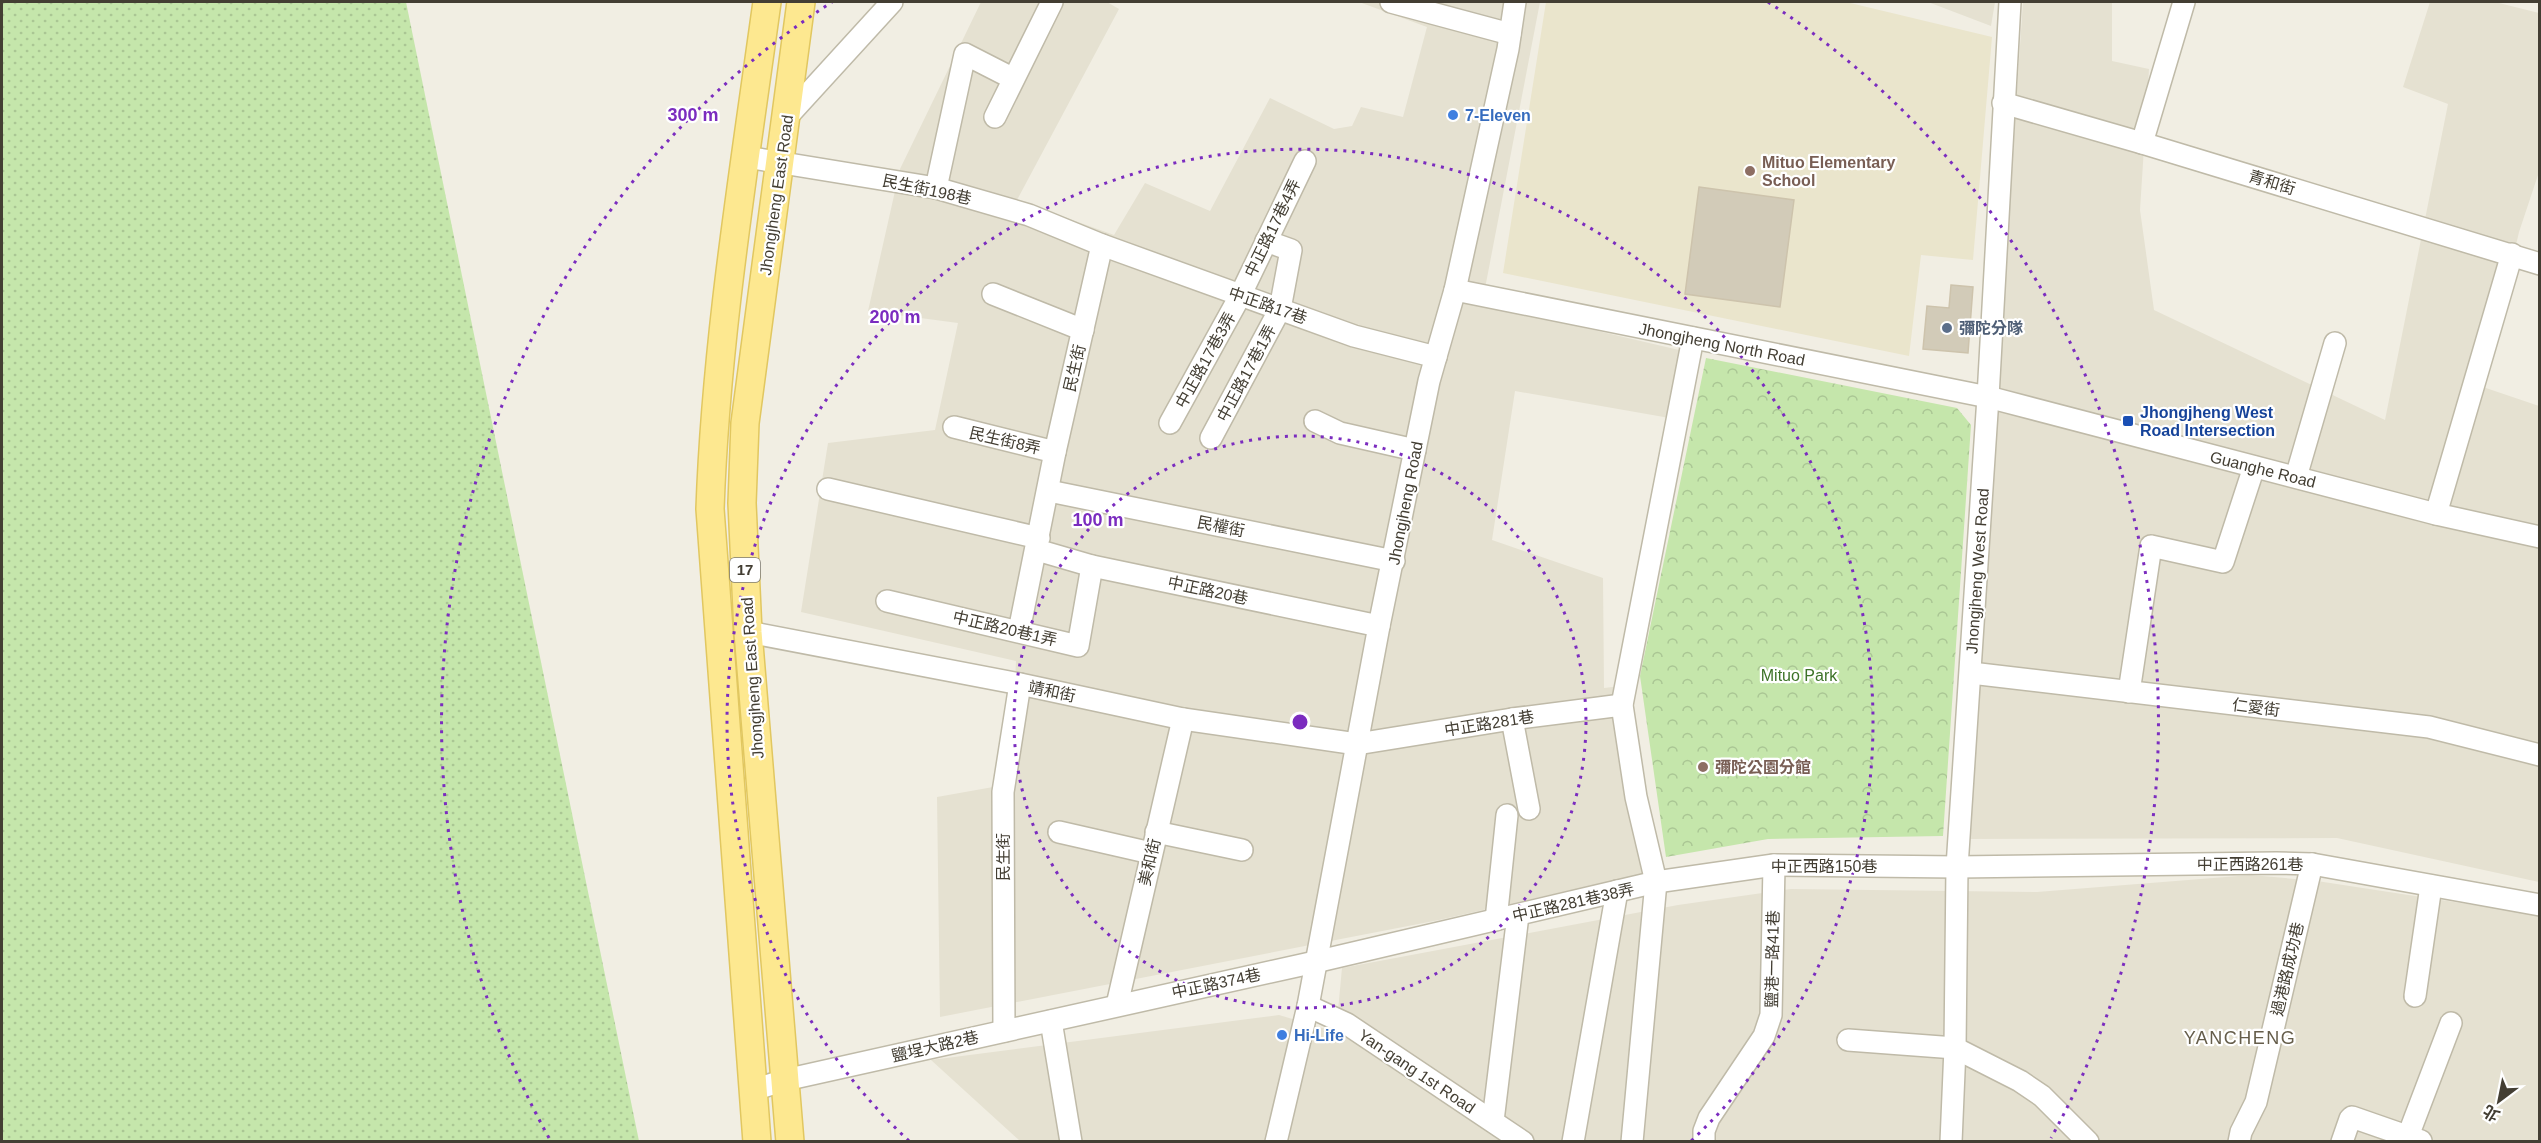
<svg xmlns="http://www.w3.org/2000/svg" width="2541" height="1143" font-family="Arial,'Noto Sans TC',sans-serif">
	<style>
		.residential { fill: #e5e1d1 }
		.education { fill: #eae5cc }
		.grass { fill: url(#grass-dots) }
		.forest { fill: url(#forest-crowns) }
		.building { fill: #d2cbb8; stroke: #cdc3ac; stroke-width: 1.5 }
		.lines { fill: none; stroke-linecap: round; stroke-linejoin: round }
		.minor-casing { stroke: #bfbaa8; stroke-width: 24 }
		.major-casing { stroke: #e1c760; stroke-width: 30 }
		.minor { stroke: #fff; stroke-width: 21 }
		.major { stroke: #fde890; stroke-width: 27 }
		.ring { fill: none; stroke: #7b2cbf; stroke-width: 3; stroke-dasharray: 3 6 }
		.shop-dot { fill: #3f7fe0; stroke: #fff; stroke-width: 2 }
		.education-dot { fill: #8d6e63; stroke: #fff; stroke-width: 2 }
		.service-dot { fill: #5c6f8a; stroke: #fff; stroke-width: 2 }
		.transit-dot { fill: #1a4fb4; stroke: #fff; stroke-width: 2 }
		.labels { text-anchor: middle; stroke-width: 4.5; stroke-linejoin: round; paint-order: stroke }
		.shield { fill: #fff; stroke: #7b7870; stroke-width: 1.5 }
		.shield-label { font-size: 15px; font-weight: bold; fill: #433e33 }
		.shop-label { font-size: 16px; font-weight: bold; fill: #366cbe; stroke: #fff; text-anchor: start }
		.education-label { font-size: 16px; font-weight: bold; fill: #785e54; stroke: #fff; text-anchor: start }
		.street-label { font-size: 16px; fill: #433e33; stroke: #fff }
		.service-label { font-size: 16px; font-weight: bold; fill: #4e5e75; stroke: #fff; text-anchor: start }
		.transit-label { font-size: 16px; font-weight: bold; fill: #164399; stroke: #fff; text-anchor: start }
		.park-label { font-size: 16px; fill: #3d7328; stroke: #fff }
		.neighbourhood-label { font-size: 18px; letter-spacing: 1.5px; fill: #655d4a; stroke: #fff }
		.centre { fill: #7b2cbf; stroke: #fff; stroke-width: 3 }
		.ring-label { font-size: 18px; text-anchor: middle; font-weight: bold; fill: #7b2cbf; stroke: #fff; stroke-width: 4.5; stroke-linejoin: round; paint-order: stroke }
	</style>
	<defs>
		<pattern id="grass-dots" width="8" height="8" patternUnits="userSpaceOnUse" patternTransform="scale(1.5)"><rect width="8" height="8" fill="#c5e6ab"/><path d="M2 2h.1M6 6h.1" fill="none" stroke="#aac694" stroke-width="1.8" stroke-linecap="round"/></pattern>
		<pattern id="forest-crowns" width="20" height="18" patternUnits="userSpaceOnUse" patternTransform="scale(1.5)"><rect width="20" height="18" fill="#c5e6ab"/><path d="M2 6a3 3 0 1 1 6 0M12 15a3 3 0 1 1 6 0" fill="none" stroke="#aac694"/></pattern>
	</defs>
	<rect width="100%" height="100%" fill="#f1eee3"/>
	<!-- residential -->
	<g class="residential">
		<path d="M981,2H1107L1119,9L1017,200L1114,235L1145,183L1210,211L1270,98L1334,129L1352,126L1361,107L1403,117L1427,27L1359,2H1540L1482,304L1692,353L1681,420L1515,391L1492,540L1603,578L1604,688L1630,685L1651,872L1439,920L940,1017L937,797L1010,784L1016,661L801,612L828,443L935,430L958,323L868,311L900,169Z"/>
		<path d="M1928,2H1995L1991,26Z"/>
		<path d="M2023,2H2112V61L2149,69L2140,210L2154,310L2385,420L2448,104L2403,87L2430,2H2495L2539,13V172L2519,232L2483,387L2539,406V882L2337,838L1966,839Z"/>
		<path d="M2251,875L2317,881L2539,915V1141H1020L931,1060L1279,1015L1336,1032L1342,968L1678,905L1791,889L2037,892Z"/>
	</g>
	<!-- education -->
	<path class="education" d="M1546,2H1846L1992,37L1973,260L1921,255L1909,356L1503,273Z"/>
	<!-- grass -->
	<path class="grass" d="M2,2H406L639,1141H2Z"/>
	<!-- forest -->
	<path class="forest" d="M1706,358L1957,408L1971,425L1943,836L1768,839L1666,857L1640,676Z"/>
	<!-- building -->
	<g class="building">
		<path d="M1699,187L1794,200L1780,307L1685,294Z"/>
		<path d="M1951,285L1973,287L1968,353L1923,349L1927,306L1949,308Z"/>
	</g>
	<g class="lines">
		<!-- minor casing -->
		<g class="minor-casing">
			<g id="minor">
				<path d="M1391,2L1510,34"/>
				<path d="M2003,103L2142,143L2540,264"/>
				<path d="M995,117L1052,2"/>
				<path d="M786,118L892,2"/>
				<path d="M2142,143L2184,2"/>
				<path d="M746,157L936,188L1029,215L1102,245L1354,336L1436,357"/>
				<path d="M936,188L965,54L1012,78"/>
				<path d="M1455,290L1988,397L2436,514L2540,537"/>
				<path d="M993,294L1083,330"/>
				<path d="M1315,421L1340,433L1415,450"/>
				<path d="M1170,423L1240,296L1305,161"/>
				<path d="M954,427L1055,452"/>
				<path d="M1211,438L1280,309L1291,250L1266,241"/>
				<path d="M2296,477L2335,343"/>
				<path d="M828,489L1039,538"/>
				<path d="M1049,491L1394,561"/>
				<path d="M2436,514L2512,254"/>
				<path d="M1037,550L1092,566L1379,626"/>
				<path d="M887,601L1078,646L1092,566"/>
				<path d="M1019,631L1055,452L1102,245"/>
				<path d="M748,632L1020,684L1183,719L1357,744L1512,719L1622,705"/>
				<path d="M1971,673L2429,727L2540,755"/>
				<path d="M2129,692L2151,546L2223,562L2254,467"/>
				<path d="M1512,719L1529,809"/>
				<path d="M1059,832L1151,853"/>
				<path d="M1156,832L1242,850"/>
				<path d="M1496,920L1507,815"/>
				<path d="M2415,996L2431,886"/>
				<path d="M1117,1005L1183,719"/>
				<path d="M1308,1006L1347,1024L1523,1142"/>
				<path d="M1051,1021L1071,1142"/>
				<path d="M1004,1031L1003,792L1020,684"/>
				<path d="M1848,1040L1955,1048L2020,1081L2042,1096L2088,1142"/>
				<path d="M753,1090L785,1080L1315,962L1656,882L1774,865L1957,867L2276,863L2312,864L2540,905"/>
				<path d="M1493,1121L1518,915"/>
				<path d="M2408,1136L2451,1023"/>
				<path d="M1276,1142L1308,1006L1379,626L1429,381L1455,290L1508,49L1515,2"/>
				<path d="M1573,1142L1617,891"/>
				<path d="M1632,1142L1656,882L1636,797L1622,705L1693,338"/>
				<path d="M1704,1142V1131L1709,1118L1764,1036L1771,1015L1774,865"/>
				<path d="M1951,1142L1955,1048L1957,867L1988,397L2010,2"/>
				<path d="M2239,1142L2241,1132L2256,1102L2312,864"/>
				<path d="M2342,1142L2350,1119L2352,1117L2421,1141"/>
			</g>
		</g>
		<!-- major casing -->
		<g class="major-casing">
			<g id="major">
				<path d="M757,1142L710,509C716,339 744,170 767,2"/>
				<path d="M790,1142L748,632L742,503L745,423L801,2"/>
			</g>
		</g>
		<!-- minor -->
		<use href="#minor" class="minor"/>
		<!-- major -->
		<use href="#major" class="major"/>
	</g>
	<!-- distance rings -->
	<g class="ring">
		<circle cx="1300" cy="722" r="286"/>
		<path d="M909 1141A573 573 0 1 1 1691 1141"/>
		<path d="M549 1138A859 859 0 0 1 832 2M1768 2A859 859 0 0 1 2051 1138"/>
	</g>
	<!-- markers -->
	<g class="shop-dot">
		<circle cx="1453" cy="115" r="6"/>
		<circle cx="1282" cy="1035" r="6"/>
	</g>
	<g class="education-dot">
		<circle cx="1750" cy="171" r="6"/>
		<circle cx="1703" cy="767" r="6"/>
	</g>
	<circle class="service-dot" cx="1947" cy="328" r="6"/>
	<rect class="transit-dot" x="2122" y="415" width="12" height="12" rx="3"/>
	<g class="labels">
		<!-- shield labels -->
		<rect class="shield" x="730" y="558" width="30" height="24" rx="4.5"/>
		<g class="shield-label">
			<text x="745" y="575">17</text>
		</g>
		<!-- shop labels -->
		<g class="shop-label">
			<text x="1465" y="121">7-Eleven</text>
			<text x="1294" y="1041">Hi-Life</text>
		</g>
		<!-- education labels -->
		<g class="education-label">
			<text x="1762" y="168">Mituo Elementary<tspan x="1762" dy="18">School</tspan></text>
			<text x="1715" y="773">彌陀公園分館</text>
		</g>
		<!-- street labels -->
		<g class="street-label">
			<text transform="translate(2272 182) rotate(17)" y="6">青和街</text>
			<text transform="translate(927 189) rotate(12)" y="6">民生街198巷</text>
			<text transform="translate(776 195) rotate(-82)" y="6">Jhongjheng East Road</text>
			<text transform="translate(1272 228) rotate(-64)" y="6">中正路17巷4弄</text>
			<text transform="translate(1268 305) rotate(19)" y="6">中正路17巷</text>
			<text transform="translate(1722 344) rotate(11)" y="6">Jhongjheng North Road</text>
			<text transform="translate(1205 360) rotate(-61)" y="6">中正路17巷3弄</text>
			<text transform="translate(1074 368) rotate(-77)" y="6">民生街</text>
			<text transform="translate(1246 373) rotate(-62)" y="6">中正路17巷1弄</text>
			<text transform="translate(1005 440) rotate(13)" y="6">民生街8弄</text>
			<text transform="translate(2263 469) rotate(14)" y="6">Guanghe Road</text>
			<text transform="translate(1405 503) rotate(-79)" y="6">Jhongjheng Road</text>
			<text transform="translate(1221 526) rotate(11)" y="6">民權街</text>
			<text transform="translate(1977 571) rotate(-86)" y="6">Jhongjheng West Road</text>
			<text transform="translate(1208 590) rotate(12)" y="6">中正路20巷</text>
			<text transform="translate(1005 628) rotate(13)" y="6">中正路20巷1弄</text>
			<text transform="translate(752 678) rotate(-94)" y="6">Jhongjheng East Road</text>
			<text transform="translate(1052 691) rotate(12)" y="6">靖和街</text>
			<text transform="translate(2256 707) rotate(7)" y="6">仁愛街</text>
			<text transform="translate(1489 723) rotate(-9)" y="6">中正路281巷</text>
			<text transform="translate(1003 857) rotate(-90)" y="6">民生街</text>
			<text transform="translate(1149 862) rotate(-77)" y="6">美和街</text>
			<text x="2250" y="870">中正西路261巷</text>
			<text x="1824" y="872">中正西路150巷</text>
			<text transform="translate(1573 902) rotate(-13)" y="6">中正路281巷38弄</text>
			<text transform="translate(1772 959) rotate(-89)" y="6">鹽港一路41巷</text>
			<text transform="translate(2287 969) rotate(-77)" y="6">過港路成功巷</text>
			<text transform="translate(1216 983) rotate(-12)" y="6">中正路374巷</text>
			<text transform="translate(935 1046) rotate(-13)" y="6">鹽埕大路2巷</text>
			<text transform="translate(1417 1071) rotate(34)" y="6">Yan-gang 1st Road</text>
		</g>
		<!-- service labels -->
		<g class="service-label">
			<text x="1959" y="334">彌陀分隊</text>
		</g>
		<!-- transit labels -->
		<g class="transit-label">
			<text x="2140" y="418">Jhongjheng West<tspan x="2140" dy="18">Road Intersection</tspan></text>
		</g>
		<!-- park labels -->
		<g class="park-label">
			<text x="1799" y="681">Mituo Park</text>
		</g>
		<!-- neighbourhood labels -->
		<g class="neighbourhood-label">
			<text x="2240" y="1044">YANCHENG</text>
		</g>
	</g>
	<circle cx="1300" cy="722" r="9" class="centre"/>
	<g class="ring-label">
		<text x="693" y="121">300 m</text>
		<text x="895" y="323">200 m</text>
		<text x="1098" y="526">100 m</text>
	</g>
	<!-- border -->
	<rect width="2541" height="1143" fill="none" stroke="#433e33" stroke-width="6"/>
	<!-- north arrow -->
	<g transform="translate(2499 1101) rotate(212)" stroke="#ffffff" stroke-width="4.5" paint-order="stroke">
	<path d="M0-4.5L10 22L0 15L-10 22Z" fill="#433e33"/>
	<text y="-9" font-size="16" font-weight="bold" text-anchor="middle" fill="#433e33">北</text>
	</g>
</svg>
